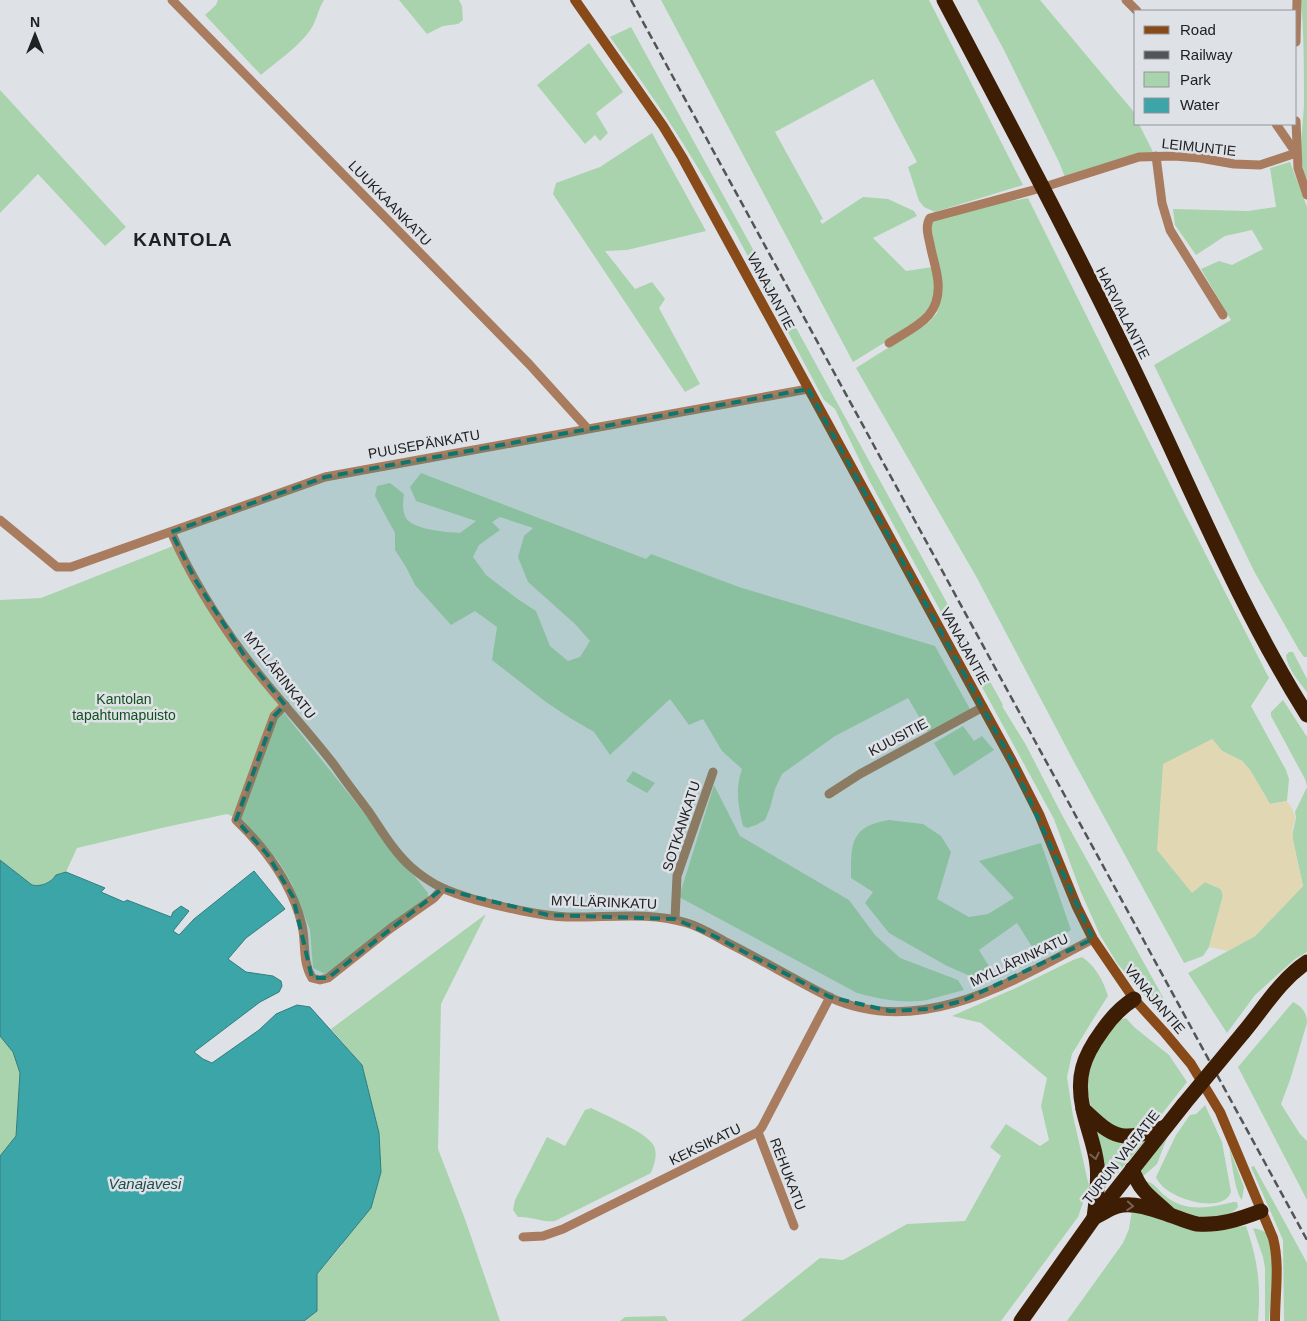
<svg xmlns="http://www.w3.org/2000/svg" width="1307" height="1321" font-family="Helvetica,sans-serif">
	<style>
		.green { fill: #a9d3ac; fill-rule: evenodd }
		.sand { fill: #e1d8b3 }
		.water { fill: #3ca5a7; stroke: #347d7f }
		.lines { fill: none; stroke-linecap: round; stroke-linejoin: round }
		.street { stroke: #a97c5f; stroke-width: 9 }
		.secondary { stroke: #894a1a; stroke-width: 10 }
		.highway { stroke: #3e1d05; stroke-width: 15 }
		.rail { stroke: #525457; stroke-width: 2.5; stroke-dasharray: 8 4; stroke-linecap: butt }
		.highway-bridge { stroke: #3e1d05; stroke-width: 15 }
		.oneway { stroke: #766254 }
		.marked { fill: #0f766e; fill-opacity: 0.2; stroke: #0f766e; stroke-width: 4; stroke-dasharray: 10 6; stroke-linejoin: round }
		.labels { text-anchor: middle; stroke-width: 5; stroke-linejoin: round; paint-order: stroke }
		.street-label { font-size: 14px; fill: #202123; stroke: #dee2e7 }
		.park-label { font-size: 14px; fill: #124e1e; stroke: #dee2e7 }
		.water-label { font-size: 15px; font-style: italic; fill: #1e4c4d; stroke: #dee2e7 }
		.district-label { font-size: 19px; font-weight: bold; letter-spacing: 1px; fill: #202123; stroke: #dee2e7 }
	</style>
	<rect width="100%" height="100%" fill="#dee2e7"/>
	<!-- green -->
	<g class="green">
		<path d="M218,0H324C318,9 317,20 311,29C299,47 277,61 261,75L205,15L216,5Z"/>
		<path d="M399,0H459L462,6L463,20L458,24L443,26L427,34Z"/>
		<path d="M661,0H929L1023,185L935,212L924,207L919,201L908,167L917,162L873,79L775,132L823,219L820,220L822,224L863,197L888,199L914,211L917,216L873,238L906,271L933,267L936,296L926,317L853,362Z"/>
		<path d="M977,0H1040L1134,112L1136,124H1139L1154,154L1065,177L1059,162L1005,52Z"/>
		<path d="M1301,0H1307V180C1297,157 1303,129 1304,104C1304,70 1304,34 1301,0Z"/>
		<path d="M631,27L1003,705L1002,706L1026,745L1062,815L1175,1019L1173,1021H1167L1159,1013L1117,963L1100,935L1080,890L1054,819L869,480L835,409L824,400C781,321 742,240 695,163C669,119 639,78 610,37Z"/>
		<path d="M589,43L623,92L596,113L608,133L600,141L595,135L585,144L537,85Z"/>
		<path d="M0,90L126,227L105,246L38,174L0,213Z"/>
		<path d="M652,133L706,231L627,250L605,251L635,289L652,282L665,299L659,308L700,384L685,392L553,194L556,183L600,167Z"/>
		<path d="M1290,162L1307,207V657H1304L1299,650L1254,571L1154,365L1231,320L1201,269L1219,261L1232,265L1263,249L1252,230L1225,236L1196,255L1175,225L1173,209L1248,211L1276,207L1270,168Z"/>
		<path d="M1028,198L1182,508L1269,678L1251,706L1286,770L1289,779L1287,801L1270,804L1250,770L1242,761L1222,751L1212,739L1192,892L1205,882L1221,889L1223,896L1209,947L1203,956L1184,963L1073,760L977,578L856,368L929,322L937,313L941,297L931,224L933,220L1000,203Z"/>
		<path d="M421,473L646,559L651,554L739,587L935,646L970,709L968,712L928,732L908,698L835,736L782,774L775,789L770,808L765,820L756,825L747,828L743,826C738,806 735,788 742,769L722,751L703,719L689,725L670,699L610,755L594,732L570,718L546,702L492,660L497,627L475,611L451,625L415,585L406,567L395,550V533L375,496L377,486L390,483L404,494C403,502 402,510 406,518C413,530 447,532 460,533L476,521L416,501L410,487ZM500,517L533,528L524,536L518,557L528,582L575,624L590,641L580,657L568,661L550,646L536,611L519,600L486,575L473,557L479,545L500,530L492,522Z"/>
		<path d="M173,546L215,620L289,719L428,893L427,899L345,964L325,974L313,968L310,930L292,884L279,862L244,821L227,814L166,827L77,848L66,872L56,875C51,883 41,887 32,885L0,860V600L41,598Z"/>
		<path d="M1289,652H1293L1307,679V692C1299,682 1287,668 1286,655Z"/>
		<path d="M1283,700L1307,737V786L1305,779L1271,716V712Z"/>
		<path d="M963,726L974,741L982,736L994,750L954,776L934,743Z"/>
		<path d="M633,771L655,783L647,793L626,781Z"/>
		<path d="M714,785L740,836L849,900L875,935L900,958L958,980L964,990C952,993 939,997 927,1000C903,1004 880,999 857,993L679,897Z"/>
		<path d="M1307,787V952L1295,959L1255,995L1227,1033L1188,973L1255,936L1303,886L1292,836L1296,818L1295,812Z"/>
		<path d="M889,820L923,824L941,836L951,852L937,899L969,917L988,914L1014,898L979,861L1041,843L1071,930L1036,953L1017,923L979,950L995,976L984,982L947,966L889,933L865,903L873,892L851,878C851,844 850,826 889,820Z"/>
		<path d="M486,914L441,1004L438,1149L465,1219L500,1321H304L317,1310V1274L342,1245L362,1065L331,1029Z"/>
		<path d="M1082,957C1095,965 1104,982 1108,996L1097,1013L1072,1054L1067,1077L1073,1116L1089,1186L1078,1217L1001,1321H741L820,1258L843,1260L907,1224L965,1221L1001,1156L990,1147L1006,1124L1040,1146L1049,1140L1041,1106L1047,1078L981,1023L952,1016L1020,986L1073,960Z"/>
		<path d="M1293,1002C1302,1007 1307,1012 1307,1023L1290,1080L1281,1104L1300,1134L1307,1141V1200L1238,1067Z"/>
		<path d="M1126,1018L1134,1027L1169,1055L1187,1082L1154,1124L1142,1129H1119L1100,1119L1091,1106L1086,1086L1092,1056L1116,1024L1122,1019Z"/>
		<path d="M0,1036L13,1052L20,1073L16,1136L0,1156Z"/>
		<path d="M1205,1105L1222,1142L1231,1192C1223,1216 1163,1198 1156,1177L1176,1135L1190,1115L1196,1114Z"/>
		<path d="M591,1108C605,1115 648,1133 654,1146C658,1156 654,1164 651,1173L555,1221C543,1223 532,1216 518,1217L513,1210L515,1200L547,1137L565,1146L585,1110Z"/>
		<path d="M1091,1123L1144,1142L1101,1193Z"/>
		<path d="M1168,1135L1157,1164L1141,1178L1140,1172L1143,1166Z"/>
		<path d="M1229,1147L1244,1187L1242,1200C1234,1190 1232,1160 1229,1147Z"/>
		<path d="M1254,1166L1307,1263V1321H1284L1283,1240L1251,1167Z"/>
		<path d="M1145,1181C1154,1182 1158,1190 1164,1195C1185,1213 1210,1208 1233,1202H1237L1238,1207C1226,1222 1191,1222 1175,1212C1163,1204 1153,1192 1142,1183Z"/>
		<path d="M1132,1210L1234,1227L1246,1226C1258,1261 1261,1284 1258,1321H1067L1123,1243L1129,1229Z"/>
		<path d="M1253,1228C1257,1229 1264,1230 1267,1234C1277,1247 1270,1303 1269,1321H1265V1268L1263,1257Z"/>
		<path d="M665,1316L668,1321H620L625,1317Z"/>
	</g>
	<!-- sand -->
	<path class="sand" d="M1212,739L1222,751L1242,761L1250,770L1270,804L1287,801C1303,824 1290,818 1293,838C1295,854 1300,871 1303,886L1255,936L1228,951L1209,947L1223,896L1221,889L1205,882L1192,893L1157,850L1163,764Z"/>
	<!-- water -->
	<path class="water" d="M0,860L32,885C41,887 51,883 56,875L66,872L105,888L101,892L124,902L127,900L171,917L173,912L181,906L189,911L173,931L179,935L194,919L254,871L285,909L246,938L228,959L246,972L273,976L281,981L282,986L279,992L260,1002L194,1052L203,1059L212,1063L259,1030L276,1014L297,1005L310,1007L362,1065L379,1133L381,1172L371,1208L317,1274V1311L304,1321H0V1156L16,1136L20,1073L13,1052L0,1036Z"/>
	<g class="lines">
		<!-- street -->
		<g class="street">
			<path d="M172,0L529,364L587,428"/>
			<path d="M1126,0L1137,11"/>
			<path d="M1296,42L1297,0"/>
			<path d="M1296,121L1298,168L1307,195"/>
			<path d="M1156,156L1162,203L1170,230L1223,315"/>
			<path d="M889,343C915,326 941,318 938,282C937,269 932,256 930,244C928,235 925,226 930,218L1041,188L1139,157L1174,156L1200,158L1234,164L1260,165L1296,153L1276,124"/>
			<path d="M0,520L57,567H71L325,477L808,389"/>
			<path d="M171,532C190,575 216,617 244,655C272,693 306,728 335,766C346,782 358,797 369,812C382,831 394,852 411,867C433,886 449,892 476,900C501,907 542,916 567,917C606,918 649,911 687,923C701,927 715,936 728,943C762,960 795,980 829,997C920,1040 1015,980 1093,939"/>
			<path d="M285,705L274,716L236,820C265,848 292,884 302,925C306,942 302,962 312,978L320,980L328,978L391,928L434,898L442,889"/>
			<path d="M829,794L860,774L983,707"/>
			<path d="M675,919L677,876L713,772"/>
			<path d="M758,1132L794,1226"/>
			<path d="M523,1237L543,1236L563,1229L758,1132L762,1127L830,997"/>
		</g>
		<!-- secondary -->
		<path class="secondary" d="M575,0L663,126L682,157L1012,761L1039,814L1077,907L1093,939L1134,999L1165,1033L1191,1064L1220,1112L1273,1238C1280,1265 1275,1293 1275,1321"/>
		<!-- highway -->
		<g class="highway">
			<path d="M944,0C1005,115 1066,230 1123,347C1184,470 1234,599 1307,715"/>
			<path d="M1243,1033C1264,1008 1280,980 1307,962"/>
			<path d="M1083,1109C1115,1140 1122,1142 1165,1127"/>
			<path d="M1132,1169C1141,1193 1150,1196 1168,1213"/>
			<path d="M1097,1216C1104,1213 1110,1208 1118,1206C1133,1202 1153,1209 1167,1214C1177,1217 1186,1222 1197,1224C1219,1226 1240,1219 1261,1211"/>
			<path d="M1094,1218C1096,1201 1099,1182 1097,1165C1095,1146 1087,1128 1083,1109C1076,1077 1083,1057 1102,1031C1111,1018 1121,1007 1134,999"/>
			<path d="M1021,1321L1094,1218L1184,1104"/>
		</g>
		<!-- rail -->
		<path class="rail" d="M631,0L1307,1240"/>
		<!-- highway-bridge -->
		<path class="highway-bridge" d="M1184,1104L1243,1033"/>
	</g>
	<!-- one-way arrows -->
	<defs><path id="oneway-chevron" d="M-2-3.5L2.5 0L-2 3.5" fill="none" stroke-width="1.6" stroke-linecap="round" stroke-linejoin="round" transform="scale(1.25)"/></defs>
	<g class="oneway">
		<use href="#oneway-chevron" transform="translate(1095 1156) rotate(77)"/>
		<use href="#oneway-chevron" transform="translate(1130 1206) rotate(4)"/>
	</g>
	<!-- marked area -->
	<path class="marked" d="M808,389L1012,761L1093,939L962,1001L930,1009L890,1011L830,997L712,935L675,919L548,915L442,889L328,978H312L293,897L267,854L236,820L274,716L285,705L244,655L196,581L171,532L325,477Z"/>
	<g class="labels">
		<!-- street labels -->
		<g class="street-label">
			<text transform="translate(1199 147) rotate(6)" y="5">LEIMUNTIE</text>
			<text transform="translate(390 203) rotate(46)" y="5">LUUKKAANKATU</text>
			<text transform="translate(771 291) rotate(62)" y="5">VANAJANTIE</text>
			<text transform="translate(1123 313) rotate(63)" y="5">HARVIALANTIE</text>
			<text transform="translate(424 444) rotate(-10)" y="5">PUUSEPÄNKATU</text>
			<text transform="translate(965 646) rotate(61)" y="5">VANAJANTIE</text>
			<text transform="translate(280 675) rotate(52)" y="5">MYLLÄRINKATU</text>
			<text transform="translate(898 737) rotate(-28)" y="5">KUUSITIE</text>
			<text transform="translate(681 826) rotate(-72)" y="5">SOTKANKATU</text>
			<text transform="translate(604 902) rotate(2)" y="5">MYLLÄRINKATU</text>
			<text transform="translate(1019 960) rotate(-25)" y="5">MYLLÄRINKATU</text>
			<text transform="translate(1155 999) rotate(50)" y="5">VANAJANTIE</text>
			<text transform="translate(705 1144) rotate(-26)" y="5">KEKSIKATU</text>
			<text transform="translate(1121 1157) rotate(-52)" y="5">TURUN VALTATIE</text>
			<text transform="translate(788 1174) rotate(69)" y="5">REHUKATU</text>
		</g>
		<!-- park labels -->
		<g class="park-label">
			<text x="124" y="704">Kantolan<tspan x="124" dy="16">tapahtumapuisto</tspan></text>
		</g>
		<!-- water labels -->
		<g class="water-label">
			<text x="145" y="1189">Vanajavesi</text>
		</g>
		<!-- district labels -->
		<g class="district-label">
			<text x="183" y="246">KANTOLA</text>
		</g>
	</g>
	<!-- legend -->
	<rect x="1134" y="10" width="162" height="115" fill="#dee2e7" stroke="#929599"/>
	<rect x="1144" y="26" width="25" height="8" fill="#894a1a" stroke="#929599"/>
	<text x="1180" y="35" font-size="15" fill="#202123">Road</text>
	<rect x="1144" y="51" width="25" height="8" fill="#525457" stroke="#929599"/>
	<text x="1180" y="60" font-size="15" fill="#202123">Railway</text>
	<rect x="1144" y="72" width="25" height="15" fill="#a9d3ac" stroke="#929599"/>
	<text x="1180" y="85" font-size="15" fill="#202123">Park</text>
	<rect x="1144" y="98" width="25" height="15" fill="#3ca5a7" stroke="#929599"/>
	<text x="1180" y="110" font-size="15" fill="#202123">Water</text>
	<!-- north arrow -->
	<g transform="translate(35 35)" stroke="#dee2e7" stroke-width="4" paint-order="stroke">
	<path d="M0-4L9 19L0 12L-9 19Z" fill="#202123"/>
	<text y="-8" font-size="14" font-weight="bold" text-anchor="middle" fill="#202123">N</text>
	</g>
</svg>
